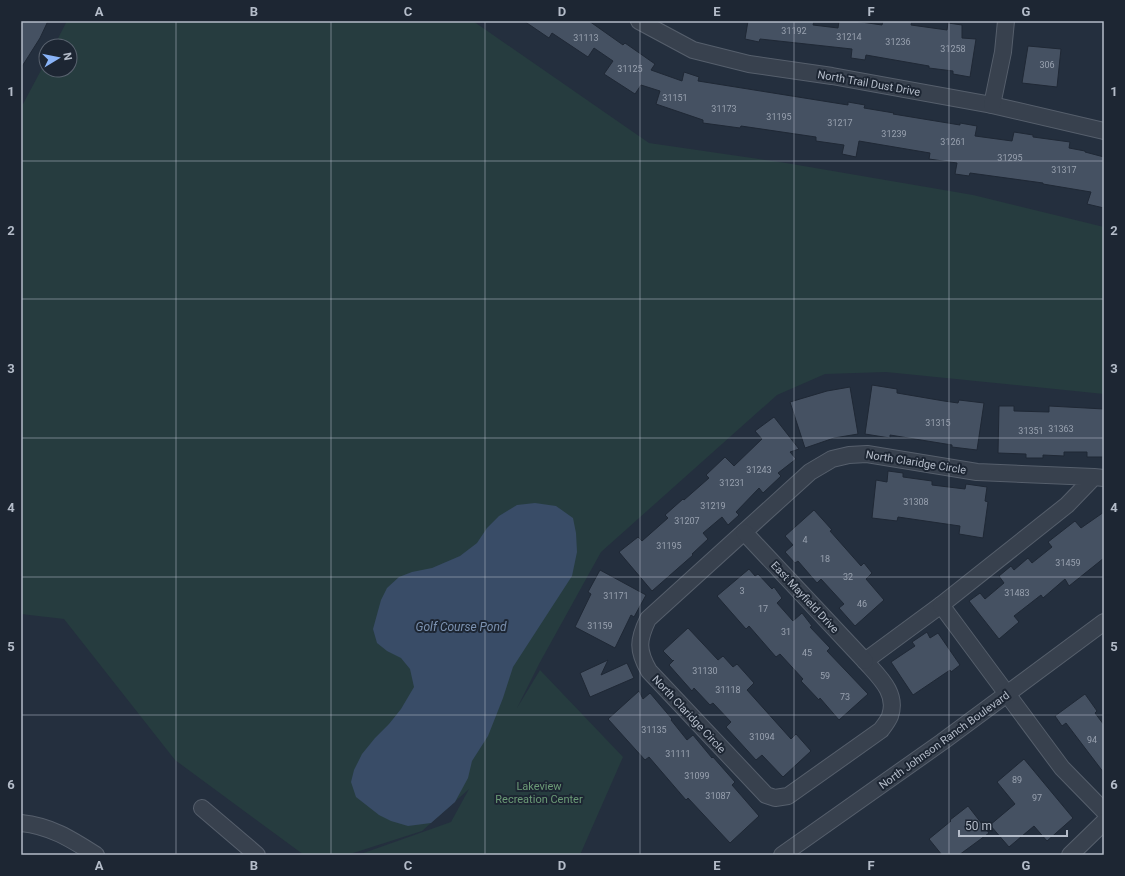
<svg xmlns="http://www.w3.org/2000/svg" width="1125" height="876" font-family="Roboto,sans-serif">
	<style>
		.green { fill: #263c3f }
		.water { fill: #394c67 }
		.building { fill: #455162; stroke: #1f2835 }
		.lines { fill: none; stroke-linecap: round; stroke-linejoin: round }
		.street-casing { stroke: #565f6c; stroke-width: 18 }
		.street { stroke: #38414e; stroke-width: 16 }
		.grid { fill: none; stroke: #b4bcc9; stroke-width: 1; stroke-opacity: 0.55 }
		.labels { text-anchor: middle; stroke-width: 4; stroke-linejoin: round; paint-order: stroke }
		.number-label { font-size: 9px; fill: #98a1af }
		.street-label { font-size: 11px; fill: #b4bcc9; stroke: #1d2633 }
		.park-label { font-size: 11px; fill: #6b9a76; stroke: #1d2633 }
		.water-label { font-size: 12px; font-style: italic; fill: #7c92b1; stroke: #1d2633 }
		.neatline { fill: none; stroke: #b4bcc9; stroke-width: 1.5 }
		.grid-label { font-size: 13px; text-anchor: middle; font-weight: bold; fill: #b4bcc9 }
	</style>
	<rect width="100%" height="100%" fill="#242f3e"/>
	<!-- green -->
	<path class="green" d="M67,21H473L649,143L786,163L973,195L1104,227V394L886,372L825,374L777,395L601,552L539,664L517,708L540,670L623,757L580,855H358L451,822L469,789L422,831L347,855H304L175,760L64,619L21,614V106L23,104L46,61V70H70V46H54Z"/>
	<!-- water -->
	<path class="water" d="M535,503L556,506L573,518L576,533L577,552L572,576L513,667L503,698L488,736L472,761L468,778L455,802L431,823L408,826L391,821L379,815L356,797L351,782L354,770L362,754L375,738L389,724L401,709L414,687L410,669L401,658L387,651L377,643L373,629L381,600L387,588L399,577L412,572L432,568L460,556L477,543L487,528L499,516L517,505Z"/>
	<!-- building -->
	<g class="building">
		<path d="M21,21H48L40,38L21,68Z"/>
		<path d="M524,21H589L623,45L625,43L655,64L651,70L682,81L684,72L699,77L698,81L848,105V102L865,105L864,108L894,113L893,114L960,125V123L977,126L975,136L1012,141L1014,132L1033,135V137L1070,142L1069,148L1085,151V152L1104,157V208L1087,204L1091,192L1043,184V183L970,173L969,176L955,174L957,163L929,159L930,153L859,141L856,157L842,154L844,145L816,141V137L741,126L740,128L703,123V120L656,104L660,91L641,85L635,94L604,74L613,61L594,48L588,57L552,33L549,38Z"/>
		<path d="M748,21H814L813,25L838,28L839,21H854L882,25L883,21H912L911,25L947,30L948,23L962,25V38L976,39L970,77L953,74V71L929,68V66L866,55L865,60L851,58L852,49L760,39L759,42L745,39Z"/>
		<path d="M1028,46L1061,49L1057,87L1022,83Z"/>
		<path d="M872,385L897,389V393L944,401L958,403L959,400L984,403L977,450L952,447V445L890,435V438L865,434Z"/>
		<path d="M850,387L858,434L834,438L805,448L790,402L827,391Z"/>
		<path d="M999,406H1014V411L1049,412V406L1104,409L1103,457H1087V452H1064V456L1043,455V458H1026V454L998,453Z"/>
		<path d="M774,417L799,449L790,452L796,459L778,473L781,476L763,493L759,488L736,512L739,515L728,525L722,517L703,533L708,539L692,554L693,555L652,591L619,552L638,537L642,541L668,518L665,515L683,499L684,500L709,478L706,475L725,457L734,466L762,439L755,431Z"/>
		<path d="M888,471L903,473V477L932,481V485L965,489L966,484L987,487L985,501L988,502L983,538L959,534L960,526L898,517L897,521L872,518L876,480L887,482Z"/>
		<path d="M814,510L832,530L830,531L861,566L864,563L872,573L866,579L884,600L855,626L839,608L844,604L821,579L817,583L798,561L795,563L785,552L793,545L785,536Z"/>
		<path d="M1104,512V558L1069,586L1065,579L1043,598L1041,595L1014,616L1019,622L999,639L969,601L980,593L985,599L1004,583L999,576L1011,566L1014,570L1028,558L1032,563L1052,547L1048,542L1075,521L1081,528Z"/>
		<path d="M749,569L755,576L758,574L772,589L774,587L782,598L777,603L793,621L802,613L812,626L810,627L830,648L827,651L868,694L839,720L820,698L819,700L801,681L803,679L780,654L776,657L749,626L746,629L717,596Z"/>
		<path d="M600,570L646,595L634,617L631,615L615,648L575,627L591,594L588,592Z"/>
		<path d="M688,628L718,660L723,656L733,667L737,664L754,683L747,690L791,739L796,734L811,751L783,777L762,755L756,760L726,727L731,722L713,703L710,705L694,688L692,691L669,665L674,660L673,661L663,651Z"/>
		<path d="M927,632L930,638L938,633L960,665L951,672L950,670L913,695L891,662L915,646L912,642Z"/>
		<path d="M608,660L601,675L627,663L634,678L590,697L580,673Z"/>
		<path d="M639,691L643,699L650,693L672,719L671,720L687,740L693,735L712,758L713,757L735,782L732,785L759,816L730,843L688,798L686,800L649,757L645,760L608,719Z"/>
		<path d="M1085,694L1097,711L1095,713L1104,725V773L1066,723L1062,726L1055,716Z"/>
		<path d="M1024,759L1073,818L1047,841L1034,826L1009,847L990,825L1015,804L997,782Z"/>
		<path d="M968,806L989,833L959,855H942L929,839L951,821L950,820Z"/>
	</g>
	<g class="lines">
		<!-- street casing -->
		<g class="street-casing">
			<g id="street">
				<path d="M639,21L693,50L749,64L832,76L992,105L1104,131"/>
				<path d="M992,105L1003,52L1006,21"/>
				<path d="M1094,477L1067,505L941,605L865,661C879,677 898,693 890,716C888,721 884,726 881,730L788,796L775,798L766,795L649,671C637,650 638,640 648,619L810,472L832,459L849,455L867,454L977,472L1094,477L1104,478"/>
				<path d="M744,532L865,661"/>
				<path d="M941,605L1062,768L1104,811"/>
				<path d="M202,808L257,855"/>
				<path d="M21,823C51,826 71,839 96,855"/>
				<path d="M782,855L942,742L1104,622"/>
				<path d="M1070,855L1104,822"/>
			</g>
		</g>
		<!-- street -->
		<use href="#street" class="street"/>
	</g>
	<!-- grid -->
	<path class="grid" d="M176,21V855M331,21V855M485,21V855M640,21V855M794,21V855M949,21V855M21,161H1104M21,299H1104M21,438H1104M21,577H1104M21,715H1104"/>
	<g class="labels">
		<!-- number labels -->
		<g class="number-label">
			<text x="794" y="34">31192</text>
			<text x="849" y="40">31214</text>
			<text x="586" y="41">31113</text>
			<text x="898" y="45">31236</text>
			<text x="953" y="52">31258</text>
			<text x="1047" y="68">306</text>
			<text x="630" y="72">31125</text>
			<text x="675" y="101">31151</text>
			<text x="724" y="112">31173</text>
			<text x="779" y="120">31195</text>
			<text x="840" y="126">31217</text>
			<text x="894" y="137">31239</text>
			<text x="953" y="145">31261</text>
			<text x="1010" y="161">31295</text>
			<text x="1064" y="173">31317</text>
			<text x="938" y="426">31315</text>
			<text x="1061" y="432">31363</text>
			<text x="1031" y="434">31351</text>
			<text x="759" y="473">31243</text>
			<text x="732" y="486">31231</text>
			<text x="916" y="505">31308</text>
			<text x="713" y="509">31219</text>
			<text x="687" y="524">31207</text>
			<text x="805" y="543">4</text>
			<text x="669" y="549">31195</text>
			<text x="825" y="562">18</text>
			<text x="1068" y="566">31459</text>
			<text x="848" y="580">32</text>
			<text x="742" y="594">3</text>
			<text x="1017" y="596">31483</text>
			<text x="616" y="599">31171</text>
			<text x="862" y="607">46</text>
			<text x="763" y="612">17</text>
			<text x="600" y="629">31159</text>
			<text x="786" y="635">31</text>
			<text x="807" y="656">45</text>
			<text x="705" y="674">31130</text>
			<text x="825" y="679">59</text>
			<text x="728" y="693">31118</text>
			<text x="845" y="700">73</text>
			<text x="654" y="733">31135</text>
			<text x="762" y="740">31094</text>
			<text x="1092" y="743">94</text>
			<text x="678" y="757">31111</text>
			<text x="697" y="779">31099</text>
			<text x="1017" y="783">89</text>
			<text x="718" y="799">31087</text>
			<text x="1037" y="801">97</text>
		</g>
		<!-- street labels -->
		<g class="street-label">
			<text transform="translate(869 83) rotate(10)" y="4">North Trail Dust Drive</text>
			<text transform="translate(916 462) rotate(9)" y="4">North Claridge Circle</text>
			<text transform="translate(805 597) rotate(47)" y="4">East Mayfield Drive</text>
			<text transform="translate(689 714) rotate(47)" y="4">North Claridge Circle</text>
			<text transform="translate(944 740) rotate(-36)" y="4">North Johnson Ranch Boulevard</text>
		</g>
		<!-- park labels -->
		<g class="park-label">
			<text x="539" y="790">Lakeview<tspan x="539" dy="13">Recreation Center</tspan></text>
		</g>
		<!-- water labels -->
		<g class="water-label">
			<text x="461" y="631">Golf Course Pond</text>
		</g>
	</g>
	<!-- border -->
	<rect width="1125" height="876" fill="none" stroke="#1d2633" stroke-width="44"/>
	<!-- north arrow -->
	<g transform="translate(58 58) rotate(80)"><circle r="19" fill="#1d2633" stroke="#59626f"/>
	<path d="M0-3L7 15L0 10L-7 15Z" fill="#8ab4f8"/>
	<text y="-6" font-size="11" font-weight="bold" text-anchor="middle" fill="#b4bcc9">N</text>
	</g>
	<!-- scale -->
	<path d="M959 830v6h108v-6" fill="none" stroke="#b4bcc9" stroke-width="2"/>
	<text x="965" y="830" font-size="12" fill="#b4bcc9" stroke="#1d2633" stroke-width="3" paint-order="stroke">50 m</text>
	<rect x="22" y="22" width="1081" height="832" class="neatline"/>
	<g class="grid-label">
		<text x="99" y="16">A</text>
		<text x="254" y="16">B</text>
		<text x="408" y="16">C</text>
		<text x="562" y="16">D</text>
		<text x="717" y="16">E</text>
		<text x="871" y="16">F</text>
		<text x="1026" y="16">G</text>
		<text x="11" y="96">1</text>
		<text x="1114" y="96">1</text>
		<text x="11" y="235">2</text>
		<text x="1114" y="235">2</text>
		<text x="11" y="373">3</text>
		<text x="1114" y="373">3</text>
		<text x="11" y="512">4</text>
		<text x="1114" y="512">4</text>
		<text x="11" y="651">5</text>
		<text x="1114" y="651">5</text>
		<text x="11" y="789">6</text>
		<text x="1114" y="789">6</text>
		<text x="99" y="870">A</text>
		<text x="254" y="870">B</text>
		<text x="408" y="870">C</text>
		<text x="562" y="870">D</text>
		<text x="717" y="870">E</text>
		<text x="871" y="870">F</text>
		<text x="1026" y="870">G</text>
	</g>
</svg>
